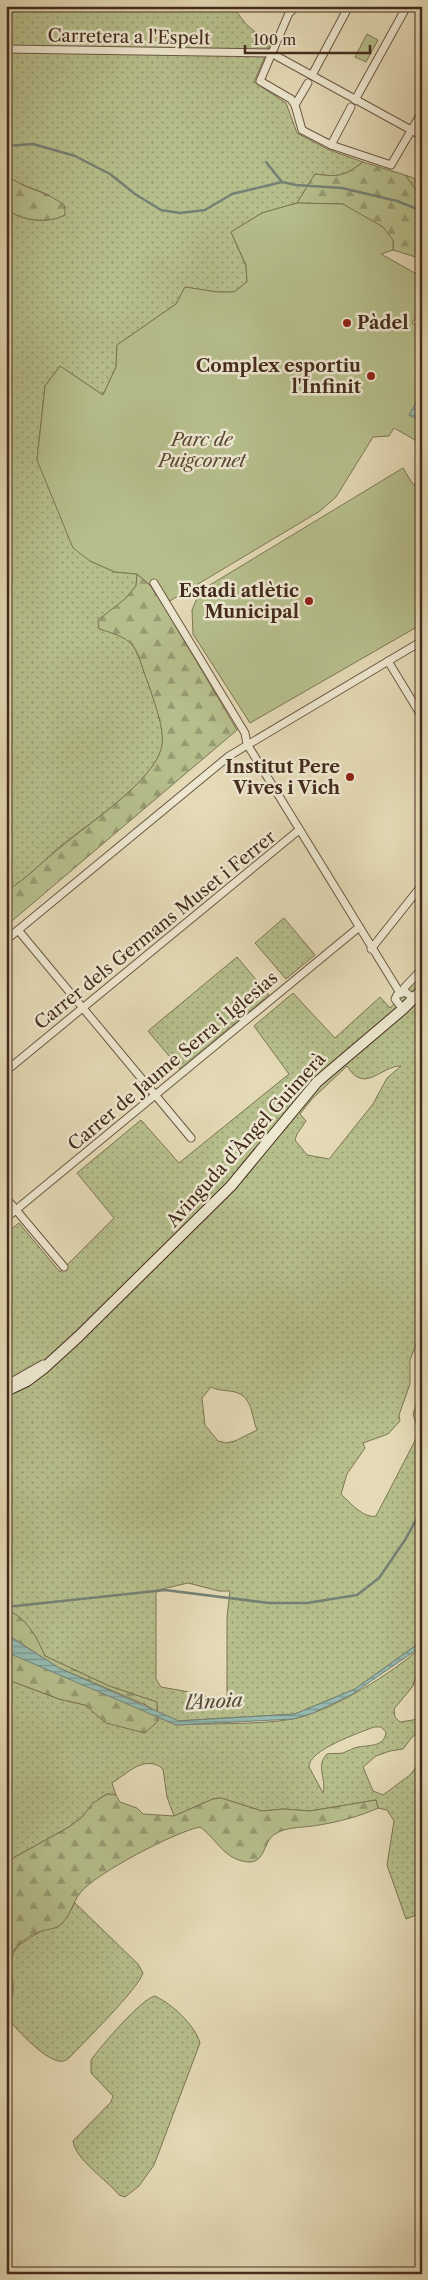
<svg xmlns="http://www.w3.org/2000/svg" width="428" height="2280" font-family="'Libre Caslon Text',serif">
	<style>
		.grass { fill: url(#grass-dots); stroke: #7d7554; fill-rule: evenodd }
		.forest { fill: url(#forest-firs); stroke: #7d7554 }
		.park { fill: #b6bf8c; stroke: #7d7554 }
		.water { fill: url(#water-rules); stroke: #758176 }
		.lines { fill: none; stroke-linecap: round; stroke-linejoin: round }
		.stream { stroke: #758176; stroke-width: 2.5 }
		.street-casing { stroke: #6c5743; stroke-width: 9 }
		.secondary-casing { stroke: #442b1d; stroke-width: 12 }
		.street { stroke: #ede7d0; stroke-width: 7 }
		.secondary { stroke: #ede7d0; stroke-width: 10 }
		.poi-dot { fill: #8f2418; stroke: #ede7d0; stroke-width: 2 }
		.labels { text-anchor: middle; stroke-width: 5; stroke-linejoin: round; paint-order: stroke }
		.street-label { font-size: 18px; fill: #442b1d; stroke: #ede7d0 }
		.poi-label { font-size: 18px; font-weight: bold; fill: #442b1d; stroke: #ede7d0; text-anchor: end }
		.park-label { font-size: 18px; font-style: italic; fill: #5b4933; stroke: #ede7d0 }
		.water-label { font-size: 19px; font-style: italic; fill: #54483b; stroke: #ede7d0 }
	</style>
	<defs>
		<pattern id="grass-dots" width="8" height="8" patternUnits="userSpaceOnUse" patternTransform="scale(1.25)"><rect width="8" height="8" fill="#b6bf8c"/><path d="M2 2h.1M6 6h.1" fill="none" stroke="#969b72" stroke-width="1.8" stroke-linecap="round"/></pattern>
		<pattern id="forest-firs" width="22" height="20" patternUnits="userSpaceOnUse" patternTransform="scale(1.25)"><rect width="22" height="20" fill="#b6bf8c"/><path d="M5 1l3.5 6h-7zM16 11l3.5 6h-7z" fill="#969b72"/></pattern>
		<pattern id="water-rules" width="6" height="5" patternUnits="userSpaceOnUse" patternTransform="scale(1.25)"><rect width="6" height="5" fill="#95bab1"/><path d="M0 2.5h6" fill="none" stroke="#7b978f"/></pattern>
	</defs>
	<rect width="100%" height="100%" fill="#e4dab6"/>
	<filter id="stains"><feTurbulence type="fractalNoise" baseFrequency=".004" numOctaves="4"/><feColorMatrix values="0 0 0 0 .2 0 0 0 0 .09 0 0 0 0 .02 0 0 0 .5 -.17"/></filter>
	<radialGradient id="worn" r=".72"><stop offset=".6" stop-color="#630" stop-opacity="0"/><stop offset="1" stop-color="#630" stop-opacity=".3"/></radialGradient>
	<!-- grass -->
	<g class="grass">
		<path d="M6,6H232L246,24L270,45L254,82L286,103L297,133L327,149L363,162C343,177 339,177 315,174L297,203L262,213L231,232L246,266L247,282L234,292H217L185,287L176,304L117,345L116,367L103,395L60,366L45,386L37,460L90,561L115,572L137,574L136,586L126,598L107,631C135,637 137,653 146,677C152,694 166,730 162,747C154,781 89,823 62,845C43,861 28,878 6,891V209C22,221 47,224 65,215L49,195L13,181L6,174Z"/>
		<path d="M405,175L422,181V198L419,196Z"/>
		<path d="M284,918L315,955L286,979L255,943Z"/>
		<path d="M237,957L269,995L180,1069L148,1031Z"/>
		<path d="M422,973V1222L416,1230L422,1235V1330L410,1360V1384L399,1415L400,1421L388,1434L363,1443L365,1448L347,1474L341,1494C349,1502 364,1519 376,1516L419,1433L413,1414L422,1388V1641L355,1689L295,1714L175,1721L157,1713V1702L109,1686L45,1656C37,1639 26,1616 6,1610V1233L19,1223L60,1272L114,1218L77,1173L141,1120L179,1163L289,1074L254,1026L293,993L335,1038L380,997L390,1008ZM347,1066C365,1095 380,1066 401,1066L387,1078L373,1104L329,1159L307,1155L295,1140L297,1134L306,1121L300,1114L312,1099ZM211,1387C219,1391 227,1390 235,1392C253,1397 251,1416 257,1430L235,1441L226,1443L218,1441L205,1425L202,1398ZM188,1583L219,1591H230L227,1617V1703L195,1693L161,1687L156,1679V1594L158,1590Z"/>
		<path d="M422,1646V1676L415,1679L413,1686L394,1709L395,1717L400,1722L419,1719L422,1723V1730L412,1737L403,1749L390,1751L376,1756L363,1767L373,1791L383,1795L410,1775L422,1759V1913L406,1919L387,1865L394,1821L387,1810L378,1808L376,1800L310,1811L284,1809L262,1811L221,1798L213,1799L174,1816L167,1797L163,1769C145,1754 128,1773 112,1783L116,1795L107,1794L100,1798L83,1816L69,1827L6,1862V1679L59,1699L85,1705L128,1727L144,1733L158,1721V1717L176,1725C212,1723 258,1725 293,1719C330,1712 395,1672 422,1646ZM374,1727H381L386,1732C385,1747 369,1745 358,1747C353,1748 348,1751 343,1753C338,1754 332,1753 327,1754C315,1766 327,1779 323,1793L309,1767C308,1750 359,1733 374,1727Z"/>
		<path d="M75,1903L138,1964L143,1973C139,1988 84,2042 70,2057C67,2060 64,2062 59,2061C45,2060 13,2027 6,2015V2007C24,1988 0,1966 19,1945L69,1913Z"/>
		<path d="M155,1996C172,2004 195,2025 200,2043L154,2165L139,2186L125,2197L119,2195C107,2180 75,2159 73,2141L111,2102L113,2096L91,2073V2060C100,2047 142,1998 155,1996Z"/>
	</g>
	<!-- forest -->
	<g class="forest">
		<path d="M363,162L405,175L422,198V259L393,250V240L343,204L297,203L315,174C339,177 343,177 363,162Z"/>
		<path d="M6,174C23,190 47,190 65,206V215C47,224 22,221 6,209Z"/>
		<path d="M137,574L150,585L163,605L237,730L6,926V891C28,878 43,861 62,846C88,824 157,779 162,745C165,730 153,698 148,683C134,646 140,641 99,629L98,620L126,598L136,586Z"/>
		<path d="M6,1610C26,1616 37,1638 45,1656L109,1686L157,1702V1713L146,1705L59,1668L6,1634Z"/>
		<path d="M6,1652L38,1663L158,1717V1721L145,1733L106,1723L85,1705L59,1699L6,1679Z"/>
		<path d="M107,1794L116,1795L120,1802L137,1808L143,1814L174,1816L213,1799L221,1798L262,1811L284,1809L310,1811L376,1800L378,1808C361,1816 338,1822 319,1825C305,1828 287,1826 275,1834C263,1841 266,1863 248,1862C224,1860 217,1839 200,1827C175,1832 96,1873 80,1893C73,1902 70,1917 60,1925C54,1930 45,1929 39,1932C30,1935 19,1943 14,1950C1,1968 23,1990 6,2007V1862L69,1827L83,1816L93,1803Z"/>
	</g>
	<!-- park -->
	<g class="park">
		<path d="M367,34L378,40L366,62L355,57Z"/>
		<path d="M297,203L343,204L383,227L393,240V250L381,254L422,277V306L412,323L422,328V444L394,428L389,436L373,437L336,497L320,511L163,605L150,585L137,574L115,572L90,561L73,548L37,460L45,386L60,366L103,395L116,367L117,345L176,304L185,287L217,292H234L247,282L246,265L231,232L262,213Z"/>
		<path d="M403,468L412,483L422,489V624L250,723L193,634L192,610L200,591Z"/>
	</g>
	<!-- water -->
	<g class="water">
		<path d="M419,397L422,398V422L409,415Z"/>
		<path d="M6,1634L59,1668L179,1721L295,1714L355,1689L422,1641V1646L351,1695L313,1713L293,1719L176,1725L6,1652Z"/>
	</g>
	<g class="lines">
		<!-- stream -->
		<g class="stream">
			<path d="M6,146L33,144L75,156L110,174L135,194L161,210L180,213L205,210L232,194L282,182L296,185L342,188L397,201L422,211"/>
			<path d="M266,162L282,182"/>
			<path d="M6,1607L165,1590L269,1603H307L357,1595L379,1578L405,1540L422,1509"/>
		</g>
		<!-- street casing -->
		<g class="street-casing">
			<g id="street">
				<path d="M297,6L289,13L260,81L291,99L295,105L302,130L331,145L391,165L422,112"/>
				<path d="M6,49L271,53L422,136"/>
				<path d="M312,75L349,6"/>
				<path d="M355,100L407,6"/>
				<path d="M295,105L308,83"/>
				<path d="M331,145L351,107"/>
				<path d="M154,583L245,733L247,744L400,993"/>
				<path d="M388,661L422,717"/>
				<path d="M18,930L191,1138"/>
				<path d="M6,940L229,756L422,641"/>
				<path d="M371,949L422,885"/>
				<path d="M405,992L404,988L422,969"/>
				<path d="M403,1009L395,999L397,995L405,992L414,998"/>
				<path d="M6,1071L299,830"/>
				<path d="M6,1198L64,1267"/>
				<path d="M6,1218L358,928"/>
				<path d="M6,1385L43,1364"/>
			</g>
		</g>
		<!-- secondary casing -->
		<g class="secondary-casing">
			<path id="secondary" d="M6,1391L27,1381L43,1369L78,1337L231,1186L317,1082L403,1009L422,990"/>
		</g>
		<!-- street -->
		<use href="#street" class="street"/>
		<!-- secondary -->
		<use href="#secondary" class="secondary"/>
	</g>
	<!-- markers -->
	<g class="poi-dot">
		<circle cx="347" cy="323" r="5"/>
		<circle cx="371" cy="376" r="5"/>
		<circle cx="309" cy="601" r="5"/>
		<circle cx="350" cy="777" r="5"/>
	</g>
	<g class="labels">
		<!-- street labels -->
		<g class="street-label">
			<text transform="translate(129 37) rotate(1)" y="6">Carretera a l'Espelt</text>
			<text transform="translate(155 930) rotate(-39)" y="6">Carrer dels Germans Muset i Ferrer</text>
			<text transform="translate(173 1061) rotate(-40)" y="6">Carrer de Jaume Serra i Iglesias</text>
			<text transform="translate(246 1140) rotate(-48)" y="6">Avinguda d'Àngel Guimerà</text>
		</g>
		<!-- poi labels -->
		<g class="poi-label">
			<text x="357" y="329" text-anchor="start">Pàdel</text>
			<text x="361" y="372">Complex esportiu<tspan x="361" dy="21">l'Infinit</tspan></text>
			<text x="299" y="597">Estadi atlètic<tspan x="299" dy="21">Municipal</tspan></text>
			<text x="340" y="773">Institut Pere<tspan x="340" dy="21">Vives i Vich</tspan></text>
		</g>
		<!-- park labels -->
		<g class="park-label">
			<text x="202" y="446">Parc de<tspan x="202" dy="21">Puigcornet</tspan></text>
		</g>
		<!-- water labels -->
		<g class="water-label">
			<text transform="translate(214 1701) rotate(-3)" y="7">l'Anoia</text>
		</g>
	</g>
	<!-- margin -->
	<rect width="428" height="2280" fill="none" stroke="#e4dab6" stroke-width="25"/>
	<rect x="8" y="8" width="413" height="2265" fill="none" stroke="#442b1d" stroke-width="2.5"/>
	<rect x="12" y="12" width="403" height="2255" fill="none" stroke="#442b1d"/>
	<!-- scale -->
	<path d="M245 45v8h125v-8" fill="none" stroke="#442b1d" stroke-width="2.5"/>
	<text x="253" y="45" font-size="15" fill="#442b1d" stroke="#ede7d0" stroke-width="4" paint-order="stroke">100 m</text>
	<rect width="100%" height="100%" filter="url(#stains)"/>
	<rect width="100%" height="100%" fill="url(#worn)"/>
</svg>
